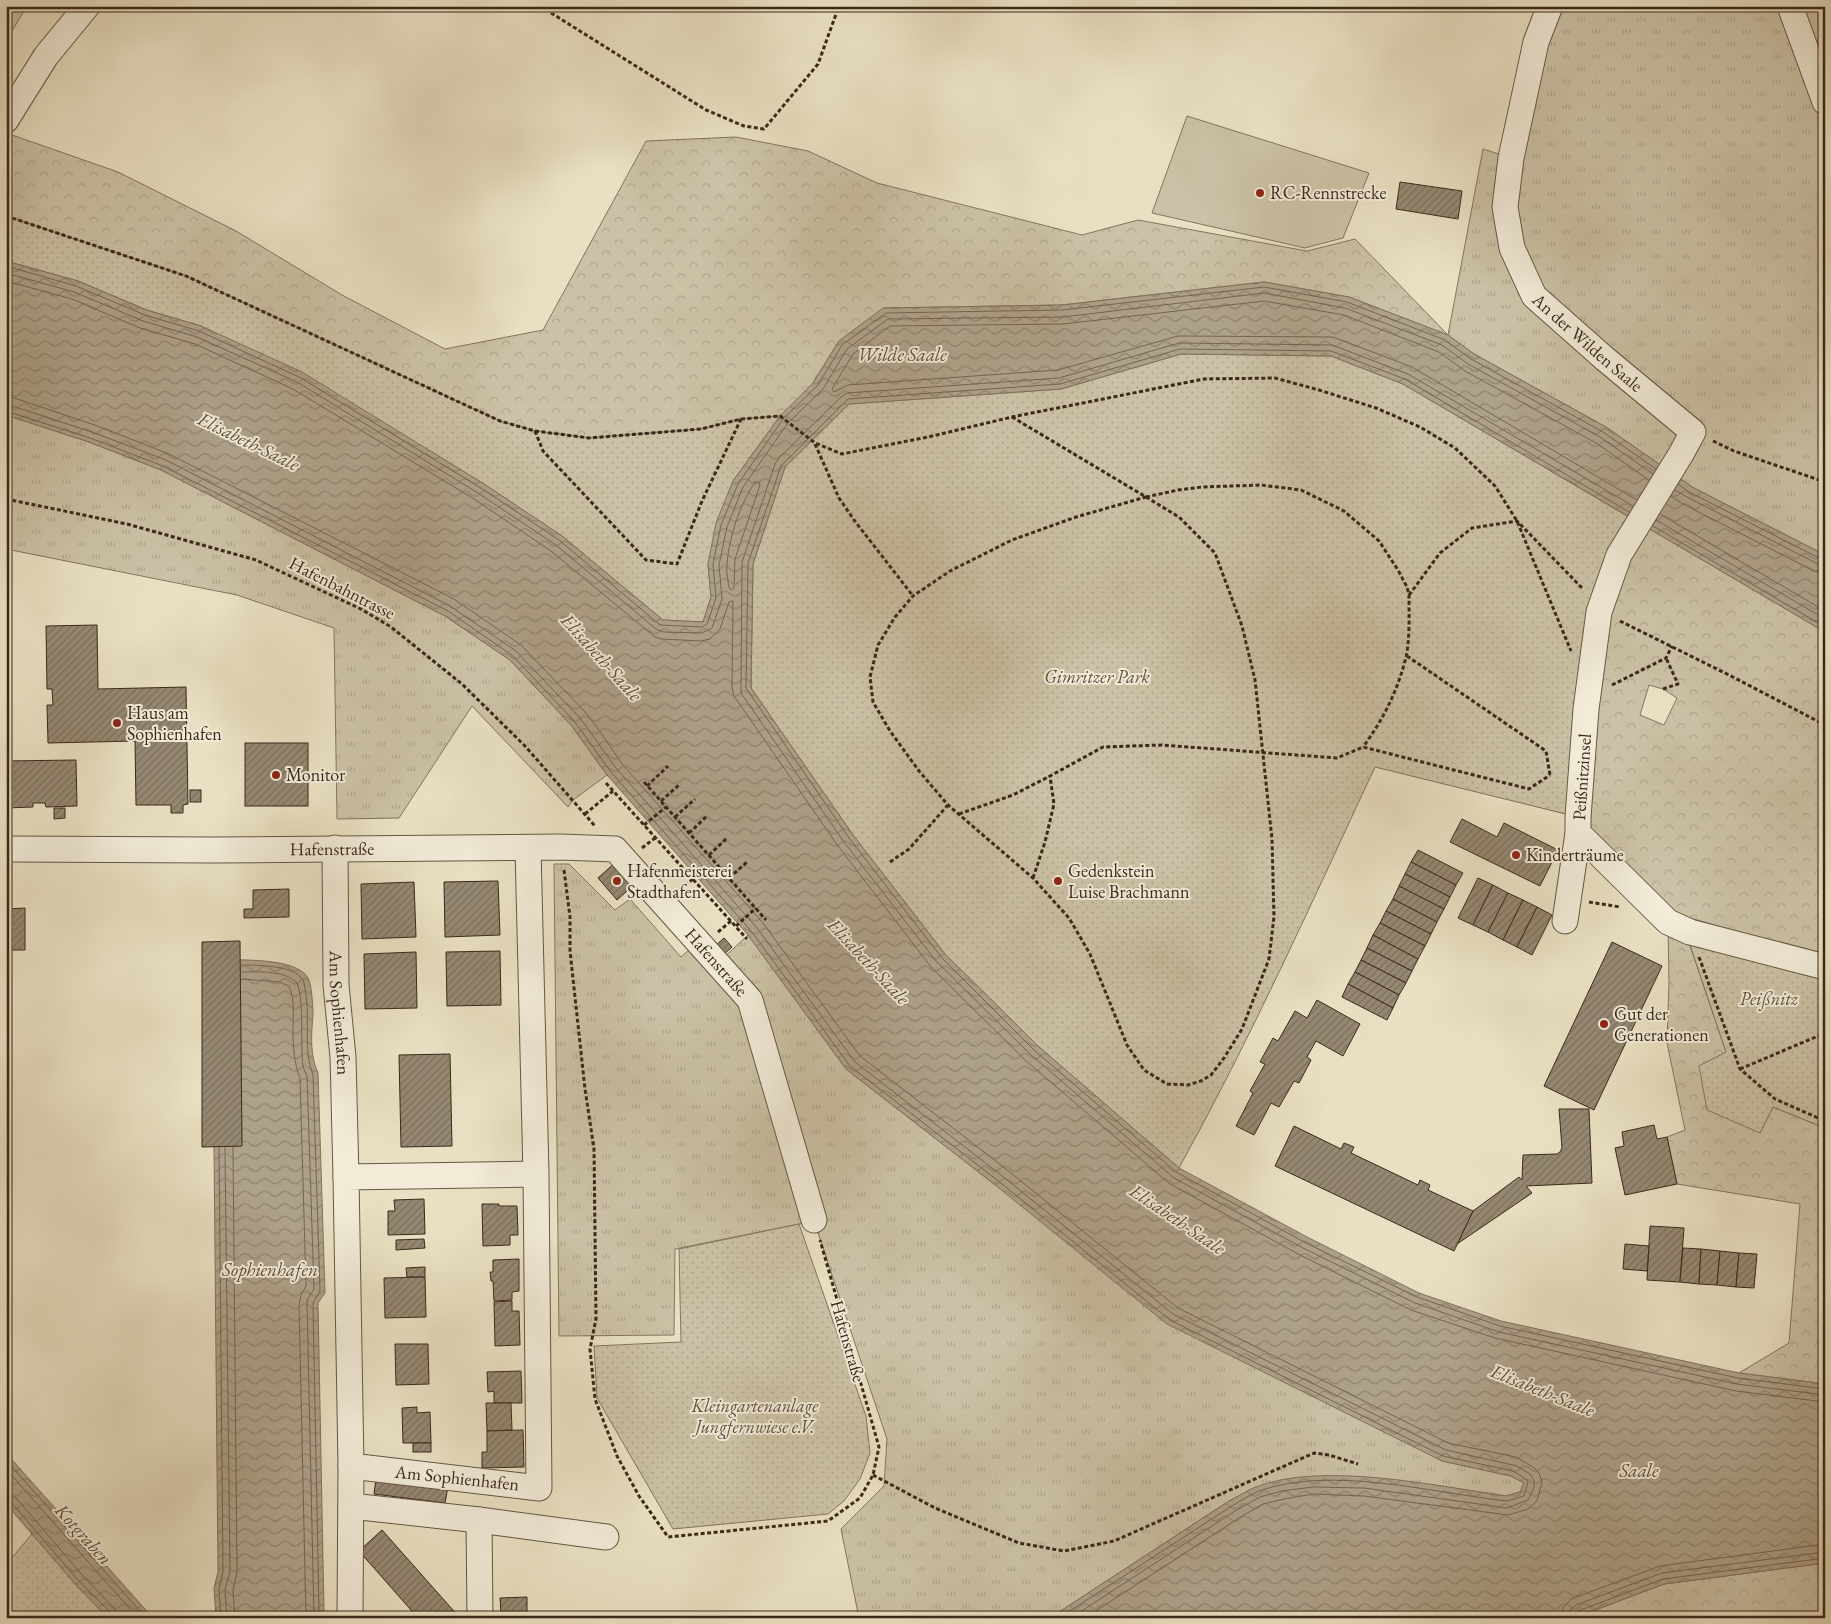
<svg xmlns="http://www.w3.org/2000/svg" width="1831" height="1624" font-family="'EB Garamond',serif">
	<style>
		.grass { fill: url(#grass-tufts); stroke: #837460 }
		.forest { fill: url(#forest-crowns); stroke: #837460; fill-rule: evenodd }
		.park { fill: url(#park-dots); stroke: #837460 }
		.pitch { fill: #cbc1a6; stroke: #837460 }
		.water { fill: url(#water-waves); stroke: #80715d }
		.lines { fill: none; stroke-linecap: round; stroke-linejoin: round }
		.shore { stroke: #746452; stroke-width: 1 }
		.building { fill: url(#building-hatch); stroke: #3b281a }
		.minor-casing { stroke: #665644; stroke-width: 27 }
		.path { stroke: #3b281a; stroke-width: 3; stroke-dasharray: 4 2.5; stroke-linecap: butt }
		.minor { stroke: #f1ebd8; stroke-width: 25 }
		.poi-dot { fill: #8f2418; stroke: #f1ebd8; stroke-width: 2 }
		.labels { text-anchor: middle; stroke-width: 4; stroke-linejoin: round; paint-order: stroke }
		.poi-label { font-size: 18px; fill: #3b281a; stroke: #f1ebd8; text-anchor: start }
		.street-label { font-size: 18px; fill: #3b281a; stroke: #f1ebd8 }
		.park-label { font-size: 18px; font-style: italic; fill: #5f4e3d; stroke: #f1ebd8 }
		.water-label { font-size: 19px; font-style: italic; fill: #5e4c3c; stroke: #f1ebd8 }
	</style>
	<defs>
		<pattern id="grass-tufts" width="24" height="20" patternUnits="userSpaceOnUse" patternTransform="scale(1.25)"><rect width="24" height="20" fill="#cbc1a6"/><path d="M3 7l-1-3M5 7V3M7 7l1-3M15 17l-1-3M17 17v-4M19 17l1-3" fill="none" stroke="#afa68e"/></pattern>
		<pattern id="forest-crowns" width="20" height="18" patternUnits="userSpaceOnUse" patternTransform="scale(1.25)"><rect width="20" height="18" fill="#cbc1a6"/><path d="M2 6a3 3 0 1 1 6 0M12 15a3 3 0 1 1 6 0" fill="none" stroke="#afa68e"/></pattern>
		<pattern id="park-dots" width="8" height="8" patternUnits="userSpaceOnUse" patternTransform="scale(1.25)"><rect width="8" height="8" fill="#cbc1a6"/><path d="M2 2h.1M6 6h.1" fill="none" stroke="#afa68e" stroke-width="1.8" stroke-linecap="round"/></pattern>
		<pattern id="water-waves" width="16" height="10" patternUnits="userSpaceOnUse" patternTransform="scale(1.25)"><rect width="16" height="10" fill="#aea18a"/><path d="M0 5q4-4 8 0t8 0" fill="none" stroke="#8f8370"/></pattern>
		<pattern id="building-hatch" width="6" height="6" patternUnits="userSpaceOnUse" patternTransform="scale(1.25)"><rect width="6" height="6" fill="#958872"/><path d="M-1 1l2-2M0 6l6-6M5 7l2-2" fill="none" stroke="#7b6f5d"/></pattern>
	</defs>
	<rect width="100%" height="100%" fill="#e9e0c3"/>
	<filter id="stains"><feTurbulence type="fractalNoise" baseFrequency=".004" numOctaves="4"/><feColorMatrix values="0 0 0 0 .2 0 0 0 0 .09 0 0 0 0 .02 0 0 0 .5 -.17"/></filter>
	<radialGradient id="worn" r=".72"><stop offset=".6" stop-color="#630" stop-opacity="0"/><stop offset="1" stop-color="#630" stop-opacity=".3"/></radialGradient>
	<!-- grass -->
	<g class="grass">
		<path d="M1550,6H1825V555L1692,487L1606,427L1474,354L1448,335L1483,149L1511,158Z"/>
		<path d="M6,415L89,442L161,470L445,616L510,660L571,725L607,775L573,800L568,807L472,706L399,818L337,819L334,628L237,595L6,549Z"/>
		<path d="M554,864H569L615,910L630,899L681,957L699,941L720,961L748,935L846,1069L994,1184L1442,1461L1511,1476L1524,1483L1520,1492L1506,1496L1432,1485L1256,1487L1229,1501L1050,1618H859L841,1529L884,1486L887,1439L814,1221L675,1249L674,1335L559,1336Z"/>
	</g>
	<!-- forest -->
	<g class="forest">
		<path d="M12,135L118,172L236,231L342,295L445,349L543,330L646,141L736,137L808,151L877,183L1082,235L1138,220L1307,251L1355,239L1448,335L1349,297L1264,282L1062,305L884,308L839,341L813,383L780,416L741,419L701,429L589,438L535,431L500,421L186,276L6,216V148Z"/>
		<path d="M1181,354L1403,384L1825,632V957L1680,916L1726,1052L1760,1133L1773,1107L1825,1128V1384L1739,1373L1789,1343L1800,1204L1677,1184L1667,1137L1685,1130L1667,1043L1669,983L1668,922L1578,817L1523,803L1061,389ZM1649,685L1663,689L1677,698L1664,725L1640,715Z"/>
		<path d="M1825,1563V1618H1574L1664,1584Z"/>
	</g>
	<!-- park -->
	<g class="park">
		<path d="M6,216L186,276L500,421L535,431L589,438L701,429L741,419L780,416L733,481L708,564L711,597L703,622L663,620L562,536L484,484L410,439L201,326L147,310L78,281L6,261Z"/>
		<path d="M1181,354L1331,356L1403,384L1639,523L1619,555L1578,817L1375,767C1312,902 1251,1038 1179,1168L1038,1046L945,954L853,835L751,688L753,564L785,467L849,404L1061,389Z"/>
		<path d="M1680,915L1825,957V1128L1773,1107L1760,1133L1707,1110L1699,1066L1726,1052Z"/>
		<path d="M799,1224L866,1416L870,1453L860,1479L844,1501L828,1514L673,1529L597,1398L594,1346L681,1342L679,1249Z"/>
		<path d="M47,1516L137,1618H6V1565Z"/>
	</g>
	<!-- pitch -->
	<g class="pitch">
		<path d="M6,6H27L6,41Z"/>
		<path d="M1187,116L1369,173L1343,238L1305,248L1152,213Z"/>
	</g>
	<!-- water -->
	<g class="water">
		<path d="M6,261L78,281L146,310L201,326L302,372L484,484L562,536L663,620L703,622L711,597L708,564L716,523L733,481L780,416L813,383L839,341L883,308L1062,305L1264,282L1349,297L1448,335L1474,354L1606,427L1692,487L1825,555V632L1403,384L1331,356L1181,354L1061,389L849,404L785,467L753,564L751,688L853,835L945,954L1038,1046L1179,1168L1309,1238L1419,1293L1501,1321L1739,1373L1825,1384V1563L1664,1584L1574,1618H1050L1229,1501C1238,1497 1247,1490 1256,1487C1322,1461 1437,1486 1506,1496L1520,1492L1524,1483L1511,1476L1442,1461L1167,1324L994,1184L846,1069L748,935L607,775L571,725L510,660L445,616L161,470L89,442L6,415Z"/>
		<path d="M216,960C236,960 297,957 308,978C312,985 313,1008 313,1016C311,1035 310,1056 318,1073L325,1293L318,1303L324,1613L327,1618H216L214,1588L218,1572L214,1147Z"/>
		<path d="M6,1453L153,1618H108L75,1584L6,1504Z"/>
	</g>
	<g class="lines">
		<!-- shore -->
		<g class="shore">
			<path d="M6,266L76,286L145,315L199,331L299,377L481,488L559,540L660,625L702,627L707,624L716,598L713,564L721,525L738,484L783,419L818,385L842,345L886,313L1062,310L1264,287L1347,302L1445,340L1471,359L1603,432L1656,469"/>
			<path d="M6,273L74,292L143,321L197,337L297,382L478,493L556,545L656,629L663,632L702,633L712,628L722,599L719,565L727,527L743,487L788,423L823,389L847,349L888,319L1063,317L1264,293L1345,308L1442,345L1468,364L1600,437L1653,474"/>
			<path d="M6,281L72,299L140,328L195,344L293,389L474,499L551,551L655,637L662,639L701,641L710,639L720,629L729,602L733,601L732,688L734,696L838,846L931,967L1025,1060L1170,1184L1300,1255L1411,1310L1495,1338L1736,1391L1825,1402"/>
			<path d="M6,397L14,398L95,425L169,454L454,599L521,645L586,713L599,730L622,764L763,923L860,1056L1006,1169L1178,1308L1448,1443L1516,1457L1533,1467L1539,1473L1542,1482L1537,1501L1528,1509L1508,1515L1364,1496L1313,1494L1284,1499L1263,1504L1239,1518L1085,1618"/>
			<path d="M6,404L92,432L166,460L450,606L516,651L580,718L616,768L757,928L855,1062L1001,1175L1173,1314L1446,1450L1517,1466L1530,1474L1534,1480V1488L1528,1500L1507,1508L1364,1488L1313,1487L1282,1491L1260,1497L1235,1511L1071,1618"/>
			<path d="M6,411L90,438L163,466L448,611L513,656L575,722L611,772L752,932L850,1066L997,1180L1170,1320L1443,1456L1513,1471L1526,1479L1528,1482L1524,1496L1507,1501C1432,1493 1332,1465 1259,1491C1250,1495 1240,1501 1232,1506L1059,1618"/>
			<path d="M755,482H759L760,485L735,559L734,588L731,590L729,588C728,581 726,572 727,564C729,537 740,504 755,482Z"/>
			<path d="M1678,484L1689,492L1821,559H1825"/>
			<path d="M1675,490L1687,497L1818,564L1825,566"/>
			<path d="M1671,496L1683,504L1814,571L1825,573"/>
			<path d="M1637,500L1412,367L1333,337L1178,336L1058,370L848,385L834,392L832,389L853,354L890,326L1063,324L1264,301L1344,315L1439,352L1465,371L1596,443L1649,480"/>
			<path d="M1633,506L1408,374L1332,345L1179,343L1059,378L847,393L841,397L778,459L775,464L742,562L741,693L844,842L936,961L1030,1054L1174,1178L1303,1248L1415,1303L1499,1332L1737,1384L1825,1395"/>
			<path d="M1629,512L1405,379L1331,351L1180,349L1060,384L848,399L781,466L748,563L746,688L849,838L942,958L1034,1050L1176,1172L1306,1243L1417,1297L1500,1326L1738,1378L1825,1389"/>
			<path d="M1660,514L1825,611"/>
			<path d="M1656,520L1825,619"/>
			<path d="M1653,526L1825,627"/>
			<path d="M241,965C256,965 295,965 303,980C305,984 305,991 306,995C310,1022 303,1049 313,1075L320,1291L313,1303L319,1612L321,1618"/>
			<path d="M242,972C258,972 281,970 295,981C305,988 300,1050 303,1065C303,1069 306,1073 307,1076L314,1289L308,1298L307,1303L314,1618"/>
			<path d="M242,979L279,982L289,986C295,1000 293,1015 293,1030C293,1046 294,1063 300,1078L306,1286L301,1295L299,1304L306,1618"/>
			<path d="M233,1147L237,1572L233,1590L235,1618"/>
			<path d="M219,1148L223,1572L219,1589L221,1618"/>
			<path d="M225,1148L230,1572L225,1589L227,1618"/>
			<path d="M6,1460L146,1618"/>
			<path d="M6,1469L138,1618"/>
			<path d="M6,1495L11,1496L17,1499L83,1576L114,1608L117,1618"/>
			<path d="M6,1501L12,1503L78,1580L110,1612L111,1618"/>
			<path d="M1561,1618L1563,1608L1571,1599L1660,1566L1825,1544"/>
			<path d="M1568,1618L1570,1610L1576,1605L1662,1573L1825,1552"/>
			<path d="M1575,1618V1614L1578,1611L1663,1579L1825,1558"/>
		</g>
	</g>
	<!-- building -->
	<g class="building">
		<path d="M1400,182L1462,191L1458,219L1396,209Z"/>
		<path d="M97,625L98,689L186,687L188,804L183,805V813H171V805H136L135,741L48,743L47,705H53L52,689H47L46,626Z"/>
		<rect x="245" y="743" width="63" height="63"/>
		<path d="M76,760L77,806L46,807L45,803H33V807L6,808V761Z"/>
		<rect x="190" y="790" width="11" height="12"/>
		<path d="M54,808H65V818L54,819Z"/>
		<path d="M1462,819L1497,837L1504,823L1558,850L1540,886L1450,842Z"/>
		<path d="M1418,850L1463,873L1456,885L1411,862Z"/>
		<path d="M617,861L636,883L617,900L598,878Z"/>
		<path d="M1411,862L1456,885L1450,897L1405,874Z"/>
		<path d="M1405,874L1450,897L1444,909L1399,886Z"/>
		<path d="M1478,878L1493,885L1473,925L1458,918Z"/>
		<path d="M498,881L500,935L445,937L444,882Z"/>
		<path d="M414,882L416,937L362,939L361,884Z"/>
		<path d="M1493,885L1508,893L1488,932L1473,925Z"/>
		<path d="M1399,886L1444,909L1437,922L1393,899Z"/>
		<path d="M289,889V917L244,918V909H253V890Z"/>
		<path d="M1508,893L1523,900L1503,940L1488,932Z"/>
		<path d="M1393,899L1437,922L1431,934L1386,911Z"/>
		<path d="M1523,900L1537,907L1517,947L1503,940Z"/>
		<path d="M1537,907L1552,915L1532,955L1517,947Z"/>
		<path d="M25,908V950H6V909Z"/>
		<path d="M1386,911L1431,934L1425,946L1380,923Z"/>
		<path d="M1380,923L1425,946L1418,959L1373,935Z"/>
		<path d="M1373,935L1418,959L1412,971L1367,948Z"/>
		<path d="M724,938L732,947L723,955L715,946Z"/>
		<path d="M240,941L242,1146L202,1147V942Z"/>
		<path d="M1612,942L1662,966L1594,1110L1544,1086Z"/>
		<path d="M1367,948L1412,971L1406,983L1361,960Z"/>
		<path d="M500,951L501,1005L447,1006L446,952Z"/>
		<path d="M416,952L417,1008L365,1009L364,954Z"/>
		<path d="M1361,960L1406,983L1399,995L1355,972Z"/>
		<path d="M1355,972L1399,995L1393,1008L1348,984Z"/>
		<path d="M1348,984L1393,1008L1387,1020L1342,997Z"/>
		<path d="M1317,1000L1360,1024L1343,1056L1316,1041L1307,1057L1311,1060L1299,1083L1294,1081L1279,1107L1271,1103L1254,1135L1236,1126L1253,1093L1250,1091L1265,1064L1260,1062L1273,1038L1278,1041L1295,1011L1307,1018Z"/>
		<path d="M450,1054L452,1146L401,1147L399,1055Z"/>
		<path d="M1559,1109H1589L1592,1183L1526,1186L1532,1193L1457,1244L1473,1211L1519,1177L1522,1180L1523,1155L1557,1154L1560,1152L1562,1148Z"/>
		<path d="M1654,1125L1657,1139L1667,1137L1677,1184L1625,1195L1615,1148L1624,1146L1622,1132Z"/>
		<path d="M1294,1126L1341,1149L1344,1143L1354,1147L1351,1153L1418,1185L1420,1180L1430,1185L1428,1190L1473,1211L1454,1251L1275,1166Z"/>
		<path d="M424,1199L425,1234L388,1235V1211H395L394,1200Z"/>
		<path d="M482,1204H499V1206H517L518,1235H510V1245L483,1246Z"/>
		<path d="M1650,1226L1684,1228L1680,1282L1647,1280Z"/>
		<path d="M424,1239L425,1248L396,1250V1240Z"/>
		<path d="M1625,1244L1649,1246L1647,1271L1623,1269Z"/>
		<path d="M1683,1248L1701,1249L1699,1284L1680,1282Z"/>
		<path d="M1701,1249L1720,1251L1717,1285L1699,1284Z"/>
		<path d="M1720,1251L1739,1253L1736,1287L1717,1285Z"/>
		<path d="M1739,1253L1757,1254L1754,1288L1736,1287Z"/>
		<path d="M519,1259V1291L512,1292V1300L494,1301L493,1281H491L490,1272H493V1260Z"/>
		<path d="M425,1267V1277H407L406,1268Z"/>
		<path d="M425,1277L426,1317L385,1318L384,1278Z"/>
		<path d="M512,1301V1311H519L520,1345L495,1346L494,1302Z"/>
		<path d="M395,1344H428L429,1384L396,1385Z"/>
		<path d="M521,1371L522,1403H494V1391L488,1392L487,1372Z"/>
		<path d="M486,1403H511L512,1430L487,1431Z"/>
		<path d="M417,1407V1413L430,1412L431,1443H403L402,1408Z"/>
		<path d="M523,1430L524,1467L482,1468V1452H487V1431Z"/>
		<rect x="413" y="1443" width="18" height="9"/>
		<path d="M376,1478L448,1487L445,1503L374,1494Z"/>
		<path d="M382,1530L460,1618H418L359,1551Z"/>
		<path d="M527,1597V1613L501,1614L500,1598Z"/>
	</g>
	<g class="lines">
		<!-- minor casing -->
		<g class="minor-casing">
			<g id="minor">
				<path id="s1" d="M1550,6L1536,42L1511,158L1505,207L1512,248L1534,296L1604,358L1693,432L1681,454L1619,555L1599,612L1586,709L1578,817V833L1668,922L1690,932L1825,967"/>
				<path d="M1790,6L1825,102"/>
				<path d="M6,120L46,56L87,6"/>
				<path id="s2" d="M335,848L336,985L343,1057L346,1177"/>
				<path d="M528,848L536,1174L539,1488L351,1466L346,1177L536,1174"/>
				<path id="s3" d="M6,849L213,850L561,847L615,849L750,1000L814,1220"/>
				<path d="M1565,921L1578,833"/>
				<path d="M351,1506L479,1520L606,1537"/>
				<path d="M479,1520L480,1618"/>
				<path d="M350,1618L351,1466"/>
			</g>
		</g>
		<!-- path -->
		<g class="path">
			<path d="M540,6L706,110L744,126L764,129L818,64L839,6"/>
			<path d="M6,216L186,276L500,421L535,431L589,438L701,429L741,419L780,416L815,443L842,454L928,437L1012,417L1204,379L1275,378L1319,390L1376,408L1420,427L1455,448L1495,486L1517,521L1571,651"/>
			<path d="M1012,417L1146,497L1178,490L1202,487L1261,485L1301,490L1344,511L1379,541L1398,570L1407,587L1409,595C1409,614 1410,639 1406,657C1398,690 1383,720 1363,747"/>
			<path d="M535,431L543,451L646,560L677,564L702,501L741,419"/>
			<path d="M1713,441L1734,451L1825,482"/>
			<path d="M815,444L839,498L854,520L913,596"/>
			<path d="M1146,497L1179,517L1215,553L1242,626L1255,680L1272,839L1274,917L1269,959L1242,1029L1224,1058L1211,1075L1201,1081L1188,1085L1167,1084L1144,1070L1127,1045L1090,954L1069,918L1033,878L948,805L919,771L890,731L873,702L870,677L878,645L895,617L913,596L950,571L1012,540L1076,517Z"/>
			<path d="M6,499L127,524L256,560L361,609L391,627L462,684L525,746L595,826"/>
			<path d="M1409,595L1440,553L1472,528L1517,521L1583,589"/>
			<path d="M1620,621L1733,677L1825,725"/>
			<path d="M1407,656L1546,751L1550,775"/>
			<path d="M1612,685L1666,658L1672,646"/>
			<path d="M1663,689L1678,684L1666,658"/>
			<path d="M644,782L766,920"/>
			<path d="M606,783L747,939"/>
			<path d="M647,786L668,766"/>
			<path d="M661,801L679,785"/>
			<path d="M585,814L613,791"/>
			<path d="M959,814L1013,795L1050,776"/>
			<path d="M675,817L695,799"/>
			<path d="M644,825L666,807"/>
			<path d="M689,833L707,816"/>
			<path d="M642,848L655,838"/>
			<path d="M709,855L727,838"/>
			<path d="M890,862L909,849L948,805"/>
			<path d="M564,870L570,917V951L585,1089L594,1149L596,1319L590,1349L595,1399L617,1456L639,1496L668,1537L828,1521L860,1498L873,1475L879,1447L820,1240"/>
			<path d="M729,878L747,862"/>
			<path d="M1033,878L1045,842L1054,804L1050,776L1103,747L1162,745L1337,758L1363,747L1529,789L1550,775"/>
			<path d="M680,890L693,879"/>
			<path d="M1589,902L1620,907"/>
			<path d="M736,926L756,908"/>
			<path d="M718,932L731,921"/>
			<path d="M1699,957L1740,1069L1775,1099L1825,1121"/>
			<path d="M1740,1069L1825,1033"/>
			<path d="M873,1475L935,1508L1019,1543L1064,1551L1114,1541L1314,1453L1329,1455L1358,1464"/>
		</g>
		<!-- minor -->
		<use href="#minor" class="minor"/>
	</g>
	<!-- markers -->
	<g class="poi-dot">
		<circle cx="1260" cy="193" r="5"/>
		<circle cx="117" cy="723" r="5"/>
		<circle cx="276" cy="775" r="5"/>
		<circle cx="1516" cy="855" r="5"/>
		<circle cx="617" cy="881" r="5"/>
		<circle cx="1058" cy="881" r="5"/>
		<circle cx="1604" cy="1024" r="5"/>
	</g>
	<g class="labels">
		<!-- poi labels -->
		<g class="poi-label">
			<text x="1270" y="199">RC-Rennstrecke</text>
			<text x="127" y="719">Haus am<tspan x="127" dy="21">Sophienhafen</tspan></text>
			<text x="286" y="781">Monitor</text>
			<text x="1526" y="861">Kinderträume</text>
			<text x="627" y="877">Hafenmeisterei<tspan x="627" dy="21">Stadthafen</tspan></text>
			<text x="1068" y="877">Gedenkstein<tspan x="1068" dy="21">Luise Brachmann</tspan></text>
			<text x="1614" y="1020">Gut der<tspan x="1614" dy="21">Generationen</tspan></text>
		</g>
		<!-- street labels -->
		<g class="street-label">
			<text dy="6" stroke="none"><textPath href="#s1" startOffset="372">An der Wilden Saale</textPath></text>
			<text transform="translate(342 588) rotate(27)" y="6">Hafenbahntrasse</text>
			<text transform="translate(1582 777) rotate(-86)" y="6">Peißnitzinsel</text>
			<text dy="6" stroke="none"><textPath href="#s3" startOffset="326">Hafenstraße</textPath></text>
			<text dy="6" stroke="none"><textPath href="#s3" startOffset="761">Hafenstraße</textPath></text>
			<text dy="6" stroke="none"><textPath href="#s2" startOffset="165">Am Sophienhafen</textPath></text>
			<text transform="translate(848 1341) rotate(74)" y="6">Hafenstraße</text>
			<text transform="translate(457 1478) rotate(6)" y="6">Am Sophienhafen</text>
		</g>
		<!-- park labels -->
		<g class="park-label">
			<text x="1097" y="683">Gimritzer Park</text>
			<text x="1769" y="1005">Peißnitz</text>
			<text x="755" y="1412">Kleingartenanlage<tspan x="755" dy="21">Jungfernwiese e.V.</tspan></text>
		</g>
		<!-- water labels -->
		<g class="water-label">
			<text x="902" y="361">Wilde Saale</text>
			<text transform="translate(249 441) rotate(26)" y="7">Elisabeth-Saale</text>
			<text transform="translate(602 657) rotate(48)" y="7">Elisabeth-Saale</text>
			<text transform="translate(869 961) rotate(47)" y="7">Elisabeth-Saale</text>
			<text transform="translate(1178 1219) rotate(34)" y="7">Elisabeth-Saale</text>
			<text x="270" y="1276">Sophienhafen</text>
			<text transform="translate(1543 1390) rotate(22)" y="7">Elisabeth-Saale</text>
			<text x="1639" y="1477">Saale</text>
			<text transform="translate(84 1534) rotate(48)" y="7">Kotgraben</text>
		</g>
	</g>
	<!-- margin -->
	<rect width="1831" height="1624" fill="none" stroke="#e9e0c3" stroke-width="25"/>
	<rect x="8" y="8" width="1816" height="1609" fill="none" stroke="#3b281a" stroke-width="2.5"/>
	<rect x="12" y="12" width="1806" height="1599" fill="none" stroke="#3b281a"/>
	<rect width="100%" height="100%" filter="url(#stains)"/>
	<rect width="100%" height="100%" fill="url(#worn)"/>
</svg>
